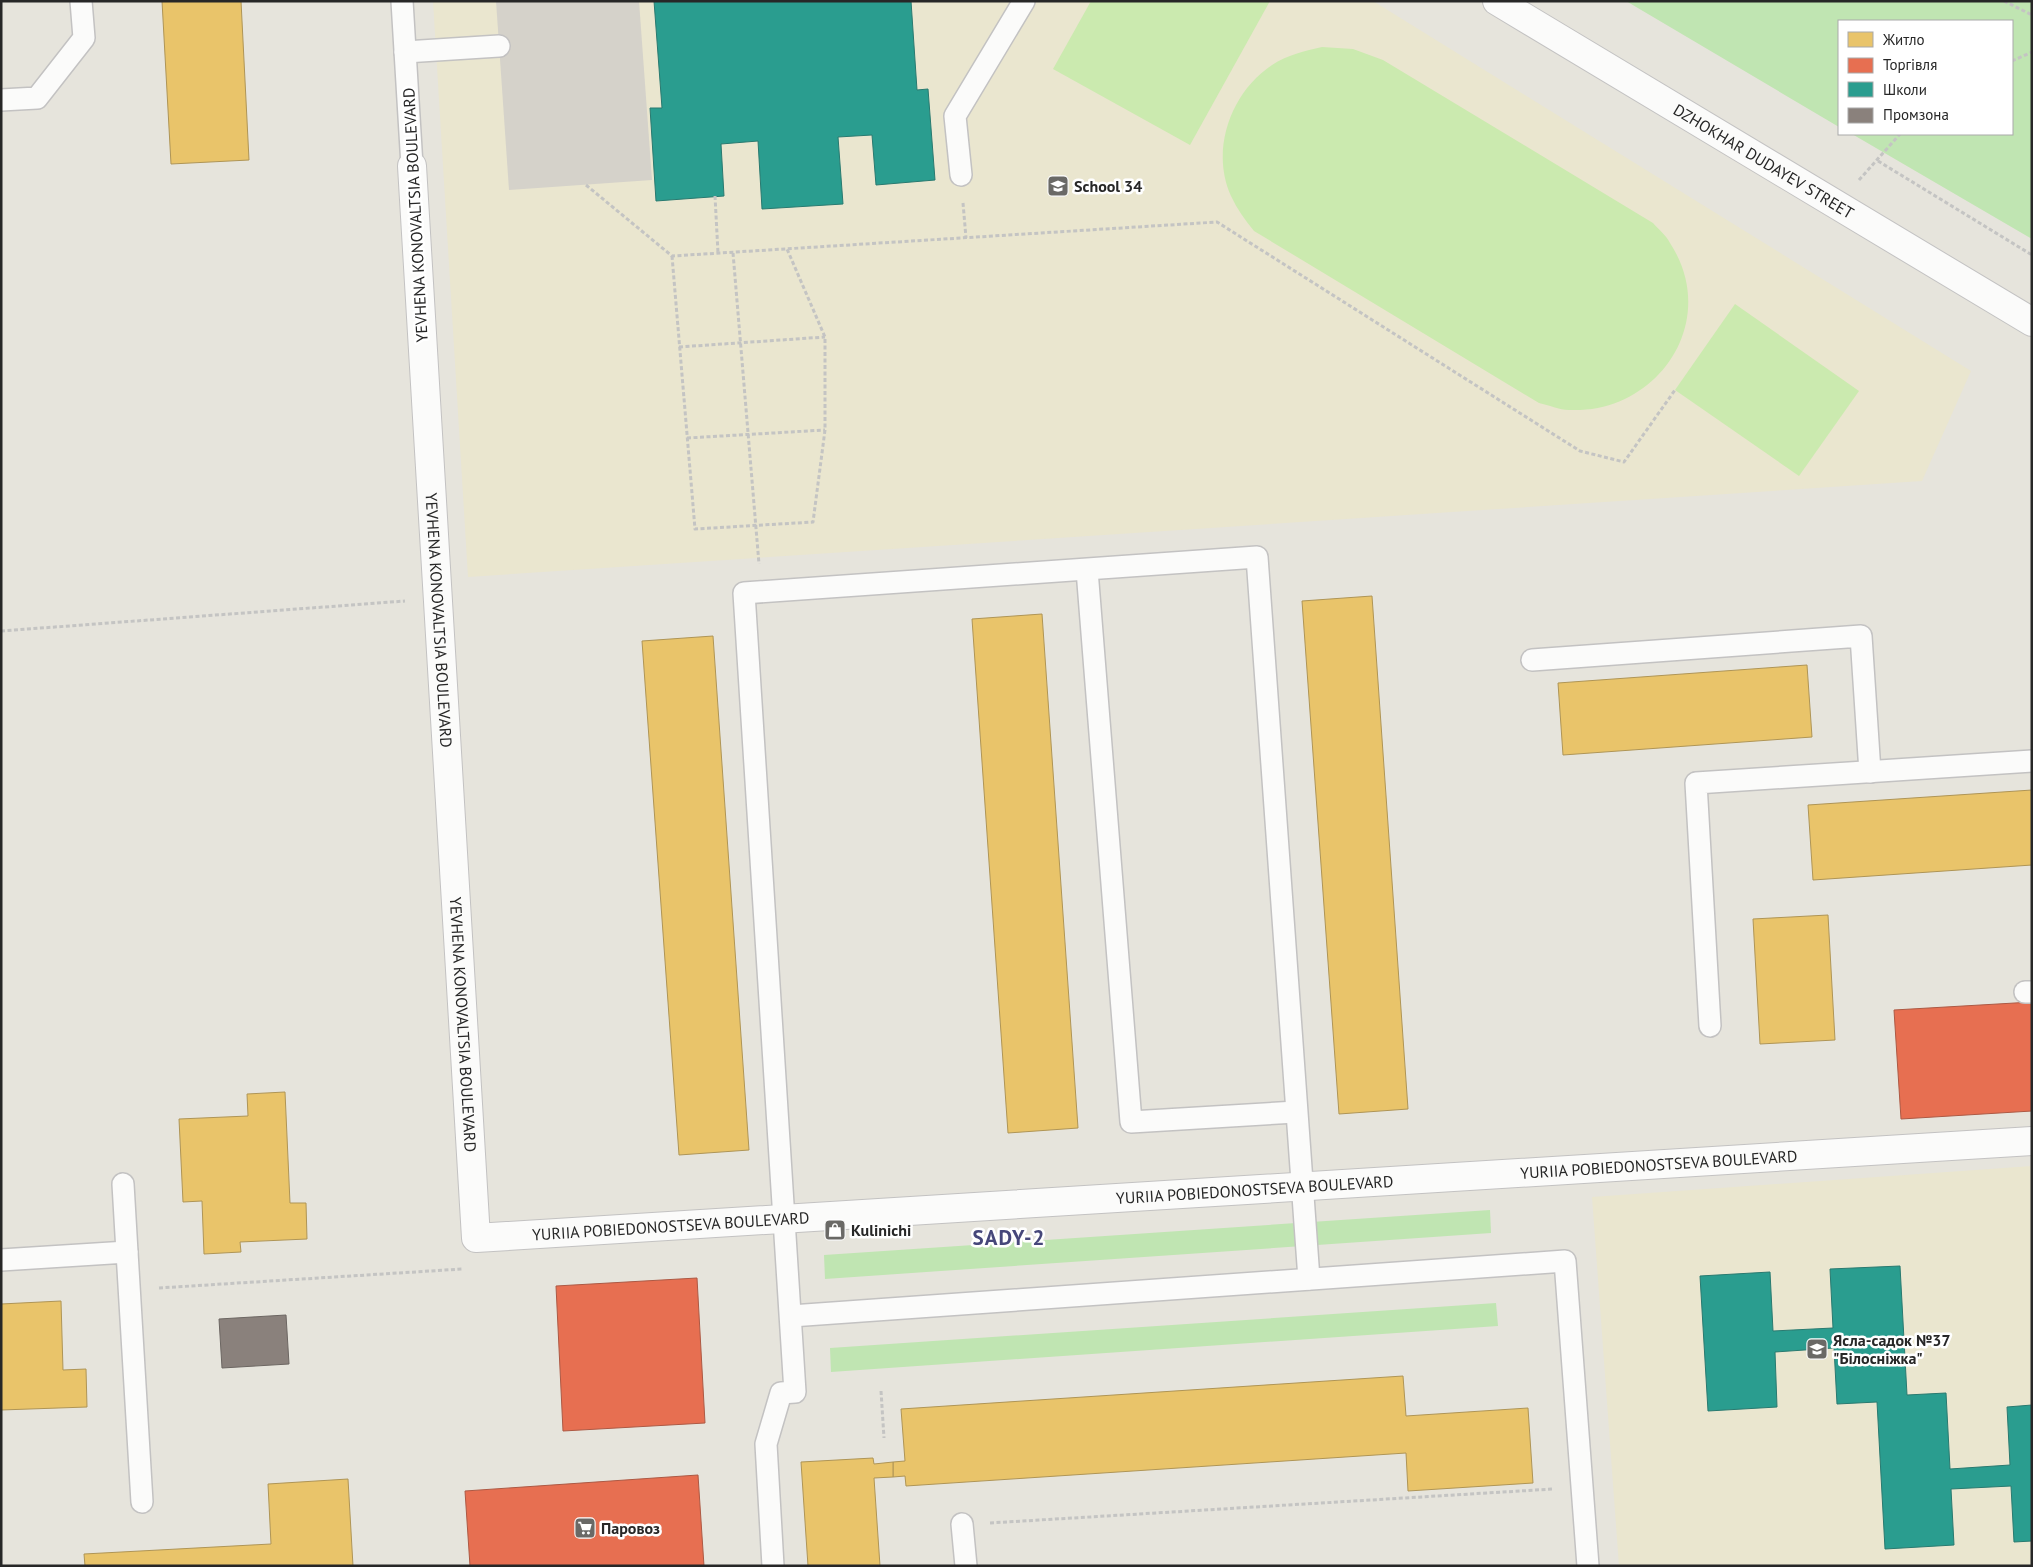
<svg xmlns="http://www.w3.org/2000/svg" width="2033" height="1567" font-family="'PT Sans',sans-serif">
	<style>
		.education { fill: #eae6cf }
		.green { fill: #c0e5b2 }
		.pitch { fill: #cbeaaf }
		.plaza { fill: #d5d2ca }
		.homes { fill: #e9c46a; stroke: #af9556 }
		.shops { fill: #e76f51; stroke: #ad5944 }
		.schools { fill: #2a9d8f; stroke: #297a70 }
		.industry { fill: #8a817c; stroke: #6c6662 }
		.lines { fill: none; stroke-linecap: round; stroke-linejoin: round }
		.service-casing { stroke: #c3c2c2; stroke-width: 24 }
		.pedestrian-casing { stroke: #c3c2c2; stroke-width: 30 }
		.minor-casing { stroke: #c3c2c2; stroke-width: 30 }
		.path { stroke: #c4c4c3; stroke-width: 3; stroke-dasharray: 4 2.5; stroke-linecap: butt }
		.service { stroke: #fbfbfa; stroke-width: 21 }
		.pedestrian { stroke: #fbfbfa; stroke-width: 28 }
		.minor { stroke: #fbfbfa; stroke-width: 28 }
		.labels { text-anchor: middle; stroke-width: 5; stroke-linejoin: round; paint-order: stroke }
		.street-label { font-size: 16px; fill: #272727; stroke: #fff }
		.poi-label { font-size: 16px; font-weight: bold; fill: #272727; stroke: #fff; text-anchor: start }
		.district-label { font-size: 21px; font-weight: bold; letter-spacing: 1px; fill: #46477a; stroke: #fff }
	</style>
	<rect width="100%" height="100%" fill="#e6e4dc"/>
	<!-- education -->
	<g class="education">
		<path d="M433,1H1373L1971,371L1922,481L468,577Z"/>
		<path d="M2032,1166V1566H1619L1592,1197Z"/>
	</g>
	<!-- green -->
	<g class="green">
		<path d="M1626,1H2032V239L1852,134H2012V21H1839V127Z"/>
		<path d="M1490,1210L1491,1233L825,1279L824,1255Z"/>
		<path d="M1496,1303L1498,1326L831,1372L830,1348Z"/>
	</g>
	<!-- pitch -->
	<g class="pitch">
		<path d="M1091,1H1270L1190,145L1053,69Z"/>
		<path d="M1322,47L1353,49L1383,60L1653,223C1658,229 1666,235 1670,243C1721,321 1658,414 1569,410C1559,410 1549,405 1539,403L1254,231C1245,220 1237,209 1231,196C1210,150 1231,92 1272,65C1287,55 1305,51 1322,47Z"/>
		<path d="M1735,304L1859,391L1799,476L1675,390Z"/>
	</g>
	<!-- plaza -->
	<path class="plaza" d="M496,1H639L652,180L509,190Z"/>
	<!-- homes -->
	<g class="homes">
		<path d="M162,1H241L249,160L171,164Z"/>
		<path d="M1372,596L1408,1109L1339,1114L1302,601Z"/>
		<path d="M1042,614L1078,1128L1008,1133L972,619Z"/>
		<path d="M713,636L749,1150L679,1155L642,641Z"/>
		<path d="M1807,665L1812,737L1563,755L1558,683Z"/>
		<path d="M2032,790V865L1813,880L1808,805Z"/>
		<path d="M1828,915L1835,1040L1760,1044L1753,919Z"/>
		<path d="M285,1092L290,1203H306L307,1239L240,1242L241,1252L204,1254L202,1201L183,1202L179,1119L248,1116L247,1094Z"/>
		<path d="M61,1301L63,1370L86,1369L87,1407L1,1410V1304Z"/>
		<path d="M1403,1376L1406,1416L1528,1408L1533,1483L1408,1491L1406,1453L906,1486L905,1476L893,1477V1462L905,1461L901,1409Z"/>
		<path d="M873,1458L874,1464L893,1462V1477L874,1478L880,1566H808L801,1462Z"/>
		<path d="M348,1479L353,1566H85L84,1554L271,1544L268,1484Z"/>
	</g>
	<!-- shops -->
	<g class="shops">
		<path d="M2032,1002V1111L1901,1119L1894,1010Z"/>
		<path d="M697,1278L705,1423L563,1431L556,1286Z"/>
		<path d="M698,1475L704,1566H470L465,1491Z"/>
	</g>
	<!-- schools -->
	<g class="schools">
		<path d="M654,1H911L917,90L928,89L935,180L876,185L872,135L838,137L843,204L762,209L758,141L721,144L724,196L656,201L650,108H662Z"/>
		<path d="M1900,1266L1907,1395L1946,1393L1950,1469L2010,1465L2007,1407L2032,1405V1541L2014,1542L2011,1486L1951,1489L1954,1545L1885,1549L1877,1402L1837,1404L1834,1348L1775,1352L1777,1407L1708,1411L1700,1276L1770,1272L1773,1331L1833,1328L1830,1269Z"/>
	</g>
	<!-- industry -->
	<path class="industry" d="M286,1315L289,1364L222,1368L219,1319Z"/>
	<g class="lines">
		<!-- service casing -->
		<g class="service-casing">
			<g id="service">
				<path d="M402,1L412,166"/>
				<path d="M405,52L499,46"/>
				<path d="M1,100L37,98L84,38L81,1"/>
				<path d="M961,175L955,116L1024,1"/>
				<path d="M1087,570L1131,1122L1296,1112"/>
				<path d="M1532,660L1861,636L1870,772"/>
				<path d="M2025,992H2032"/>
				<path d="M1710,1026L1696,783L2032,761"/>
				<path d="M123,1184L127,1252"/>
				<path d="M1,1260L127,1252L142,1502"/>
				<path d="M791,1316L1565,1261L1588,1566"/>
				<path d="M962,1524L966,1566"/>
				<path d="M773,1566L766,1444L781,1393L795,1392L744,593L1257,557L1309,1279"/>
			</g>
		</g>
		<!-- pedestrian casing -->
		<g class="pedestrian-casing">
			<g id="pedestrian">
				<path id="s1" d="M412,166L476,1238L2032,1141"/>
			</g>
		</g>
		<!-- minor casing -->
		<g class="minor-casing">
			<g id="minor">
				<path id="s2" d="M1497,1L2032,322"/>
			</g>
		</g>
		<!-- path -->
		<g class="path">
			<path d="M2004,1L2032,15"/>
			<path d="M2012,61L2032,52"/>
			<path d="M1878,161L2032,255"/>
			<path d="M1859,180L1900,134"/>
			<path d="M586,185L672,256L1217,222L1580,451L1624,462L1675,390"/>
			<path d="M715,196L718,253"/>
			<path d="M963,203L966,238"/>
			<path d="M733,253L759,564"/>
			<path d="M672,256L695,529L813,522L825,430V337L787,249"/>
			<path d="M679,347L825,337"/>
			<path d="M687,438L825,430"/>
			<path d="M1,631L405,601"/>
			<path d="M159,1288L462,1269"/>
			<path d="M881,1391L884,1438"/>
			<path d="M990,1523L1553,1489"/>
		</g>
		<!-- service -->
		<use href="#service" class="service"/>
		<!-- pedestrian -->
		<use href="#pedestrian" class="pedestrian"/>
		<!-- minor -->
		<use href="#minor" class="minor"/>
	</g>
	<!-- icons -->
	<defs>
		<g id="school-square" transform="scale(1.125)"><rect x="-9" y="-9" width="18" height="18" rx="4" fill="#6a6966" stroke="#fff"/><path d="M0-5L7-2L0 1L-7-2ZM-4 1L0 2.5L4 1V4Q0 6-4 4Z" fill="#fff"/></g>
		<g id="shop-square" transform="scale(1.125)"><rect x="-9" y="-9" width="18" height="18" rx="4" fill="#6a6966" stroke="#fff"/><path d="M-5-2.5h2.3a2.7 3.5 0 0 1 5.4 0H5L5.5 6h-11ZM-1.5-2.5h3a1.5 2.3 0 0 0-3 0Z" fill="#fff"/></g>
		<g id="supermarket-square" transform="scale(1.125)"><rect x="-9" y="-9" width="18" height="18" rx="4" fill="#6a6966" stroke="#fff"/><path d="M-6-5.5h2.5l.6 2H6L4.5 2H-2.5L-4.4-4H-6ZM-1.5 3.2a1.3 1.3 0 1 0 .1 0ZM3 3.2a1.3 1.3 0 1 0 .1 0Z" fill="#fff"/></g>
	</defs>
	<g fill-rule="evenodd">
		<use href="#school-square" x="1058" y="186"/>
		<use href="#shop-square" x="835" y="1230"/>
		<use href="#school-square" x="1817" y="1349"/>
		<use href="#supermarket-square" x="585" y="1528"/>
	</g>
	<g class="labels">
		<!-- street labels -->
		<g class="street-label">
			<text dy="6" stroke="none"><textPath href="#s2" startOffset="311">DZHOKHAR DUDAYEV STREET</textPath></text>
			<text transform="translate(415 215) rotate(-93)" y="6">YEVHENA KONOVALTSIA BOULEVARD</text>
			<text dy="6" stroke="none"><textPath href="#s1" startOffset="455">YEVHENA KONOVALTSIA BOULEVARD</textPath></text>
			<text dy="6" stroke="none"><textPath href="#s1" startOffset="860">YEVHENA KONOVALTSIA BOULEVARD</textPath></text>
			<text dy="6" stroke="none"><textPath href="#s1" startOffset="2259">YURIIA POBIEDONOSTSEVA BOULEVARD</textPath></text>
			<text dy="6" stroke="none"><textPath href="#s1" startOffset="1854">YURIIA POBIEDONOSTSEVA BOULEVARD</textPath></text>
			<text dy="6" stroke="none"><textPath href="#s1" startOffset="1269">YURIIA POBIEDONOSTSEVA BOULEVARD</textPath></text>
		</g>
		<!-- poi labels -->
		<g class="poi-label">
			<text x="1074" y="192">School 34</text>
			<text x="851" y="1236">Kulinichi</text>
			<text x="1833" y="1346">Ясла-садок №37<tspan x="1833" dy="18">"Білосніжка"</tspan></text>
			<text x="601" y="1534">Паровоз</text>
		</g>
		<!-- district labels -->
		<g class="district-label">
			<text x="1009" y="1245">SADY-2</text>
		</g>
	</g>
	<!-- border -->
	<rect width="2033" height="1567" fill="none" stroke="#272727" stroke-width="5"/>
	<!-- legend -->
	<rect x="1838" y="20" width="175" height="115" fill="#ffffff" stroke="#a9a9a9"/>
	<rect x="1848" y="32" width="25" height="15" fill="#e9c46a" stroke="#a9a9a9"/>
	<text x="1883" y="45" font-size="15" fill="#272727">Житло</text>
	<rect x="1848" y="58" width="25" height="15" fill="#e76f51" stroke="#a9a9a9"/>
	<text x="1883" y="70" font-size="15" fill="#272727">Торгівля</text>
	<rect x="1848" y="82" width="25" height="15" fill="#2a9d8f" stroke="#a9a9a9"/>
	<text x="1883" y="95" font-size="15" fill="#272727">Школи</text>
	<rect x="1848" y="108" width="25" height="15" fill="#8a817c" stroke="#a9a9a9"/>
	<text x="1883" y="120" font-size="15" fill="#272727">Промзона</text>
</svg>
